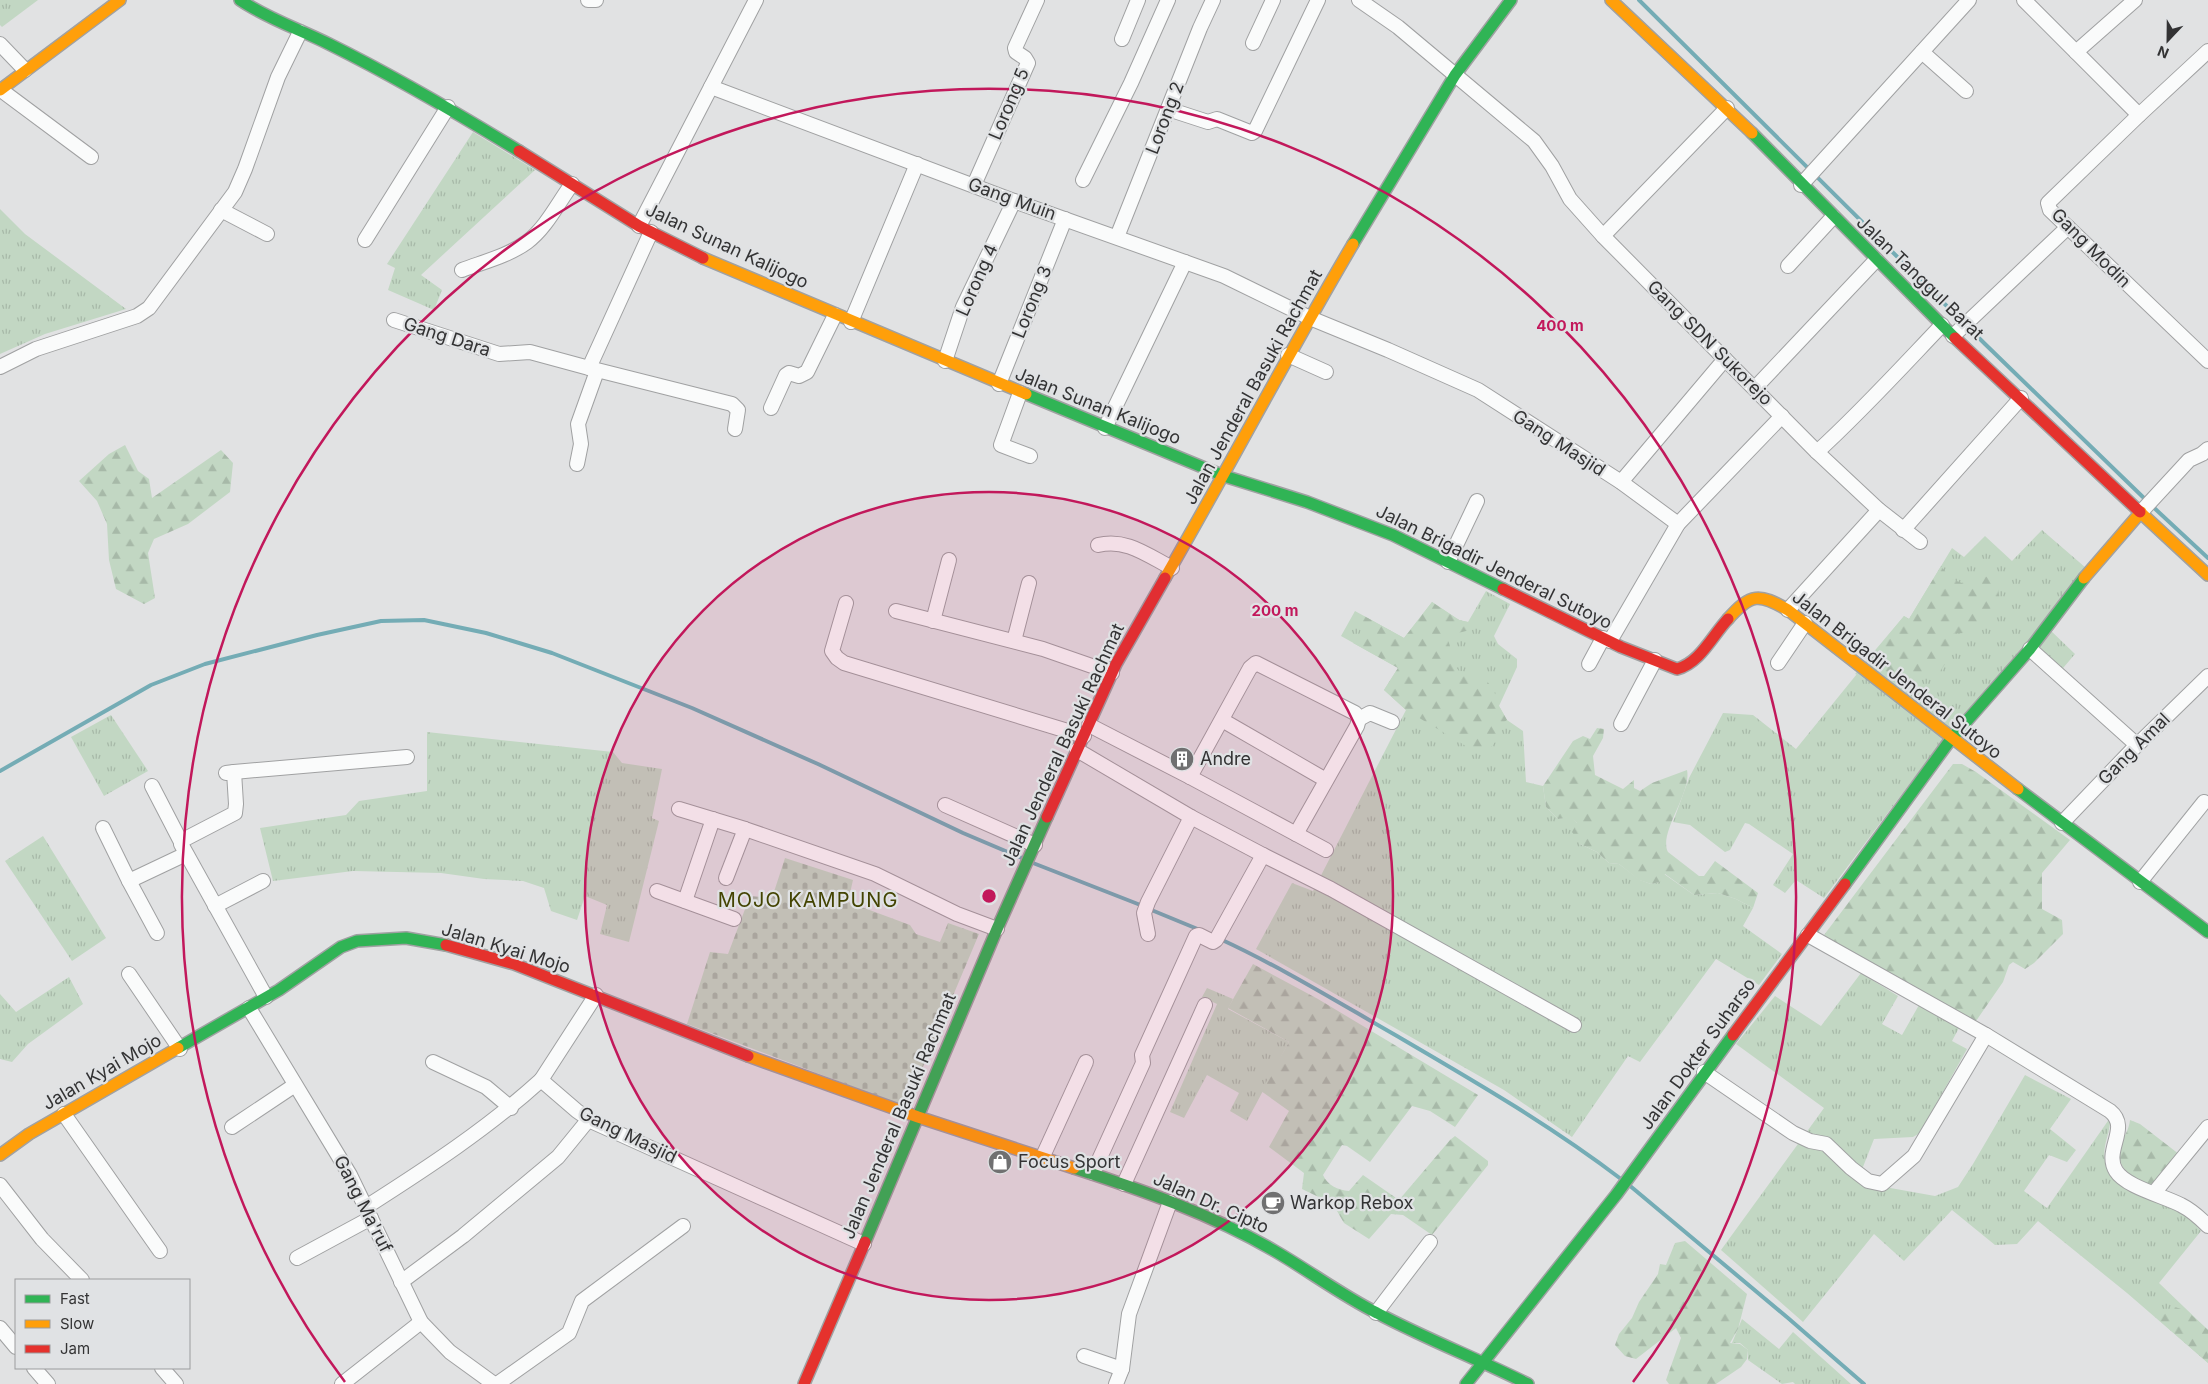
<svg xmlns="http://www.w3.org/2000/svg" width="2208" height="1384" font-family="Inter,sans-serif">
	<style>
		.grass { fill: url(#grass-tufts) }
		.forest { fill: url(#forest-firs) }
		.cemetery { fill: url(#cemetery-stones) }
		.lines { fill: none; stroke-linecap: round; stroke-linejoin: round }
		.stream { stroke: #74acb5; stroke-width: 4 }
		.street-casing { stroke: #a0a1a2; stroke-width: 16 }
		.fast-casing { stroke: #a0a1a2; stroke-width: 14 }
		.slow-casing { stroke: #a0a1a2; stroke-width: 14 }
		.jam-casing { stroke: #a0a1a2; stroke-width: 14 }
		.street { stroke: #fafbfb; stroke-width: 14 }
		.fast { stroke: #30b455; stroke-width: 11 }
		.slow { stroke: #ff9f0a; stroke-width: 11 }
		.jam { stroke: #e5322d; stroke-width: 11 }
		.ring { fill: none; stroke: #c2185b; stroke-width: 2.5 }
		.labels { text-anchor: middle; stroke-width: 4.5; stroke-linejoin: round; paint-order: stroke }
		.street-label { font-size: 18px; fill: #333334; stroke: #e0e2e4 }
		.poi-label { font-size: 18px; fill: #333334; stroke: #e0e2e4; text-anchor: start }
		.quarter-label { font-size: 20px; letter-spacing: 1px; fill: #434402; stroke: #e0e2e4 }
		.centre { fill: #c2185b; stroke: #e0e2e4; stroke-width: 2.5 }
		.ring-label { font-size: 15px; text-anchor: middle; font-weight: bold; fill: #c2185b; stroke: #e0e2e4; stroke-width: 4.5; stroke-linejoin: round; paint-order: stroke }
	</style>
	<defs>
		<pattern id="grass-tufts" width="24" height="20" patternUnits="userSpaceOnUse" patternTransform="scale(1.25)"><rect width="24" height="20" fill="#c2d7c3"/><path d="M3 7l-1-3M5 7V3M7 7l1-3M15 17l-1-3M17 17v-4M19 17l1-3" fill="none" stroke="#a7b9a8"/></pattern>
		<pattern id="forest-firs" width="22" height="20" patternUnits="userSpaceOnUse" patternTransform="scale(1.25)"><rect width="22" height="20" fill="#c2d7c3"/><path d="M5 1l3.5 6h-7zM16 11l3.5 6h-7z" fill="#a7b9a8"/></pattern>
		<pattern id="cemetery-stones" width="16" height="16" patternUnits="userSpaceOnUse" patternTransform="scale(1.25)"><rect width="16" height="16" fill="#c2d7c3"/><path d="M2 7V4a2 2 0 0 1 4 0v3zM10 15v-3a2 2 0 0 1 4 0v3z" fill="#a7b9a8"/></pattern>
	</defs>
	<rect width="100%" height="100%" fill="#e1e2e3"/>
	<!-- grass -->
	<g class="grass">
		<path d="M0,0H38L2,27L0,25Z"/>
		<path d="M473,132L535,170L421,275L442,290L434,310L388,290L395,268L387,264Z"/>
		<path d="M0,209L25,234L126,309L45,334L0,354Z"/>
		<path d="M2042,530L2086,568L2047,627L2075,654L2058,674L2029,647L1938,746L1824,898L1796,880L1785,893L1773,885L1793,854L1749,824L1745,823L1730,850L1725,852L1690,825L1673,822L1689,778L1723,713L1753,715L1796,749L1904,616L1909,619L1952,548L1964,557L1985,536L2012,561Z"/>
		<path d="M1486,591L1510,604L1494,636L1498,644L1517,659V667L1499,706L1507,720L1523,731L1526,782L1543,786L1546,807L1558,819L1571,816L1577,823L1580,844L1597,852L1609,863L1619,864L1640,880L1651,884L1659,882L1664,874L1694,895L1718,893L1736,899L1753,908L1743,926L1782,954L1759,985L1716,959L1640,1062L1628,1056L1572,1137L1504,1090L1256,949L1292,883L1313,891L1406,710L1384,690L1398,668L1341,636L1355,611L1404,638L1432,602L1459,620L1468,622Z"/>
		<path d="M111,715L148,771L104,796L71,737Z"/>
		<path d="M427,732L613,752L622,763L662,769L652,818L659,821L629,942L600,934L607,905L585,896L577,920L551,911L544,888L523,881L484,879L441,873L353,871L273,881L260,828L346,815L359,801L427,791Z"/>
		<path d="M43,836L106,938L72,961L5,861Z"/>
		<path d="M1861,973L1898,996L1882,1024L1902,1035L1919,1005L1959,1028L1952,1041L1967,1049L1920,1133L1913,1137L1874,1139L1857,1182L1935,1196L1958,1187L1973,1164L2025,1075L2071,1099L2050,1129L2076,1150L2067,1162L2049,1155L2024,1191L2047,1208L2110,1118C2111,1133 2102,1144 2105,1160C2111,1193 2165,1199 2188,1217C2193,1221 2197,1227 2201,1231L2159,1283L2208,1330V1363L2127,1293L2038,1221L2017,1244L1995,1245L1952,1210L1904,1261L1874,1234L1803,1322L1721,1250L1824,1108L1736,1044L1775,996L1821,1026Z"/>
		<path d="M69,977L83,1004L28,1044L12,1062L0,1059V994L16,1012Z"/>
		<path d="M1207,988L1233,999L1228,1009L1289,1042L1247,1121L1230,1111L1239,1093L1207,1075L1184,1118L1170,1112L1217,1004L1202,997Z"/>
		<path d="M1742,1319L1779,1349L1793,1332L1851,1384H1795L1793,1382L1782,1384L1748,1360V1350L1740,1343H1732Z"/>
	</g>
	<!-- forest -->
	<g class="forest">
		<path d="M125,445L138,471L149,479L152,498L221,450L233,463L230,492L188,524L154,539L148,553L155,598L144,604L116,589L109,560L107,524L97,501L79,481L109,454Z"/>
		<path d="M1941,566L1951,579L1962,583L1969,572H1981L1999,587L1998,600L1983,617L1977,632L1951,634L1952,653L1938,675H1908L1902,683L1904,692L1855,674L1904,616L1909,619Z"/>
		<path d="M1432,602L1459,620L1468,622L1470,630L1446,636C1454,651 1448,657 1459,671L1480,674L1493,688L1499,706L1507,720L1501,724C1499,739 1494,746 1481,755L1406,710L1384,690L1398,668L1353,643L1360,633L1364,616L1404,638Z"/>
		<path d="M1597,728L1604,729L1603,738L1593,756L1595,775L1623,789L1634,780V788L1640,791L1652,783L1687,770C1692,793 1658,833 1668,852L1699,876H1704L1715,861L1758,893L1753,908L1736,899L1718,893L1694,895L1665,874L1660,882L1651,884L1639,880L1619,864L1609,863L1597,852L1580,844L1572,832L1577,823L1571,817L1558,819L1546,807L1543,786L1573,741L1583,736L1590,739Z"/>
		<path d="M1953,764H1962L1976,772L2070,840L2042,873V909L2062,920L2063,934L2034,963L2025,969L2013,962L2009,965L2003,982L1976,1021L1858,957L1824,935Z"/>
		<path d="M1253,964L1318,999L1478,1095L1455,1127L1430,1111L1412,1106L1370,1162L1347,1146L1342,1145L1323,1175C1327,1185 1338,1190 1349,1191L1363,1175L1399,1200L1450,1140L1455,1136L1488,1161V1165L1432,1235L1403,1215L1391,1214L1369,1239L1344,1223L1333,1204L1302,1189L1304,1173L1269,1147L1289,1111L1261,1091L1289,1042L1228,1008Z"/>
		<path d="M2130,1120L2140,1124L2184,1158L2156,1187C2151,1186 2146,1185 2141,1183C2128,1178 2114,1159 2120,1145C2124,1136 2129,1130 2130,1120Z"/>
		<path d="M1685,1241L1747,1294L1738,1329L1730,1343L1740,1344L1748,1350L1747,1359L1741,1367L1716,1384H1669L1666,1380L1681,1338L1676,1328L1636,1359L1625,1356L1615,1345L1619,1334L1632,1318L1639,1302L1658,1274L1660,1264L1666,1265L1675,1243Z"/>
		<path d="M2175,1307L2187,1311L2208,1330V1363L2159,1320L2165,1311Z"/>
	</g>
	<!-- cemetery -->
	<path class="cemetery" d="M785,858L853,880L848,902L910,925L916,934L940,942L948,923L979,934L912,1093L905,1102L896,1103L687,1024L710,952L728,954L750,896L772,898Z"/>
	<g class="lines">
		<!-- stream -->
		<g class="stream">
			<path d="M1639,0L1985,344L2146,500"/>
			<path d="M2151,505L2208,558"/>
			<path d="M0,771L151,685L205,664L317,635L381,621L424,620L486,633L552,653L692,708L818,764L963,833L1022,858"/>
			<path d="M1033,863L1143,906"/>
			<path d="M1149,909L1200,930"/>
			<path d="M1220,939C1281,967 1339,1003 1397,1036C1474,1081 1550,1125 1621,1179"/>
			<path d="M1629,1185L1788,1318L1864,1384"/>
		</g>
		<!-- street casing -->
		<g class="street-casing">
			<g id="street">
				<path d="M588,0H596"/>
				<path d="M1359,0L1398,27L1534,141L1552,166L1570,199L1603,236L1817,452L1879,510L1788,610"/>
				<path d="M2024,0L2139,115"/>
				<path d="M1122,39L1138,0"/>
				<path d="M1253,43L1273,0"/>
				<path d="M0,44L25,70"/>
				<path d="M2208,51L2139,115L2048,203L2050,210L2208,361"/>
				<path d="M1922,52L1966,91"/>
				<path d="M2076,52L2135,0"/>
				<path d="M711,87L1014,201L1224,276L1310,318L1388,350L1478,390L1621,482L1678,524L1610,641"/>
				<path d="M1,90L91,157"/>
				<path d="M1168,109L1208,122L1217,119L1252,133L1255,131L1318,0"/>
				<path d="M1083,180L1131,83L1168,0"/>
				<path d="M974,185L1028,63L1025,58L1016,52L1015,48L1037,0"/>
				<path d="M1801,185L1969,0"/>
				<path d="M221,210L267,234"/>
				<path d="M639,226L756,0"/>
				<path d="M1603,236L1727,108"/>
				<path d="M1117,237L1200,28L1213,0"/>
				<path d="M365,240L448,107"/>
				<path d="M1788,266L1833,217"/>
				<path d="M462,270C483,262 508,256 527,242C546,228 558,203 572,184"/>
				<path d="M394,320L499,354L530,352L589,368L651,232"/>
				<path d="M851,322L917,164"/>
				<path d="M1953,336L2068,227"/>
				<path d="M1288,355L1326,372"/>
				<path d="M945,361L963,307L1014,201"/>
				<path d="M0,367L36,349L137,316L149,308L235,192L245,169L278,77L300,32"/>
				<path d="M589,368L732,404L738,410L735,429"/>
				<path d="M999,384L1065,219"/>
				<path d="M1755,388L1876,260"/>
				<path d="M1020,393L1001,445L1030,456"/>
				<path d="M771,408L786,375L789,373L799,376L807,372L835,315"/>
				<path d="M1105,428L1185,262"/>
				<path d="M1817,452C1861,412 1901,368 1942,325"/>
				<path d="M577,464L581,444L578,424L597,371"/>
				<path d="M1621,482L1725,359"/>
				<path d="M1879,510L1920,542"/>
				<path d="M2141,512L2189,460L2202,454L2208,449"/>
				<path d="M1678,524L1782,416"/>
				<path d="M1903,530L2021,398"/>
				<path d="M1098,545C1126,538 1147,555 1172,568"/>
				<path d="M1448,562L1477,501"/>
				<path d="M846,603L832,651L837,658L844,663L1084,736"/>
				<path d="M896,611L1043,649L1112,673"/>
				<path d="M933,621L949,560"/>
				<path d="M1014,641L1029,583"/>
				<path d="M2030,649L2137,745"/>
				<path d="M1778,663L1805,623"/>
				<path d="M1589,664L1603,638"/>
				<path d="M1359,719L1370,713L1392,722"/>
				<path d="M1222,720L1326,780"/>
				<path d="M1621,724L1655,660"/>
				<path d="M1089,725L1190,777L1326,850"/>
				<path d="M1077,750L1191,817L1263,855L1216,940L1213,942L1199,935L1196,936L1142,1055L1143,1063L1093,1173"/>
				<path d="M234,772L407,757"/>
				<path d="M226,773L234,772L236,804L235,813L183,840L181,844L266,997"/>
				<path d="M1190,777L1250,668L1256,663L1355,713L1359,719L1357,726L1296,834"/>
				<path d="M152,786L181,842"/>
				<path d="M945,805L1035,845"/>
				<path d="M679,809L745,829L875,874L957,914L997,929"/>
				<path d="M2062,823L2131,751L2208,676"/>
				<path d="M103,828L129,881L186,854"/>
				<path d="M1263,855L1331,889L1574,1025"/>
				<path d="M726,878L745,829"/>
				<path d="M129,881L157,933"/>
				<path d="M2140,882L2204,802"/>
				<path d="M657,891L734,919"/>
				<path d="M685,901L713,819"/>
				<path d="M215,906L263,881"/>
				<path d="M1148,934L1144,913L1148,902L1191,817"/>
				<path d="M1808,935L1986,1035L2110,1111C2131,1128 2103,1150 2116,1171C2126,1187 2164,1196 2181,1205C2191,1210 2200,1218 2208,1226"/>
				<path d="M129,974L180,1049"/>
				<path d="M249,1008L350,1175L421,1322L450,1352L494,1384"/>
				<path d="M433,1062L486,1087L511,1108"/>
				<path d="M1704,1072L1793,1133L1810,1141L1826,1144L1851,1168L1868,1181L1882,1184L1914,1156L1986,1035"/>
				<path d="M541,1080L596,995"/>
				<path d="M64,1114L160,1251"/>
				<path d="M232,1127L295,1085"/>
				<path d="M1043,1156L1086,1062"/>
				<path d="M1124,1184L1205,1005"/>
				<path d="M0,1185L42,1239L82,1280"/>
				<path d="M2154,1193L2208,1127"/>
				<path d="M366,1207C427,1168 487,1129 541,1080L577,1111L593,1122L864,1244"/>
				<path d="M297,1258L371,1218"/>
				<path d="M401,1282L463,1236L558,1157L589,1119"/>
				<path d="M1376,1313L1430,1242"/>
				<path d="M0,1328L16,1347"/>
				<path d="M1084,1356L1122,1369"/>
				<path d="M34,1368L48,1384"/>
				<path d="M162,1368L176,1384"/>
				<path d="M342,1384L421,1322"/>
				<path d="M497,1384L569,1333L582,1301L683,1226"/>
				<path d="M1116,1384L1122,1369L1129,1314L1170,1202"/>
			</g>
		</g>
		<!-- fast casing -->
		<g class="fast-casing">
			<g id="fast">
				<path d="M240,0C268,19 299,29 329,44C394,76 457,113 519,151"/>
				<path d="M1752,133L1955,338"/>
				<path d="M1353,244L1455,75L1511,0"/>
				<path d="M1026,394L1224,476L1307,502L1393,535L1503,589"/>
				<path d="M2018,789L2208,932"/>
				<path d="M1845,884L1951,739L2030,649L2084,578"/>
				<path d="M178,1048L279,990L341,947L357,941L406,938L446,945"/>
				<path d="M1074,1168C1142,1190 1211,1214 1273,1250C1308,1270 1341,1295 1377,1313C1426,1339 1478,1359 1528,1384"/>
				<path d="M865,1242L997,929L1047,817"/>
				<path d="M1466,1384L1616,1195L1733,1035"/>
			</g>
		</g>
		<!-- slow casing -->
		<g class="slow-casing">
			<g id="slow">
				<path d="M1611,0L1752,133"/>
				<path d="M0,90L120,0"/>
				<path d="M703,258L1026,394"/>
				<path d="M2140,512L2208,575"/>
				<path d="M1165,578C1229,467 1288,354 1353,244"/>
				<path d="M2084,578L2141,512"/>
				<path d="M1728,619C1751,593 1759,593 1788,610L2018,789"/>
				<path d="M748,1056L918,1117L1074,1168"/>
				<path d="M0,1155L29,1134L178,1048"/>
			</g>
		</g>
		<!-- jam casing -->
		<g class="jam-casing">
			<g id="jam">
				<path d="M519,151L639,226L703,258"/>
				<path d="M1955,338L2140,512"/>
				<path d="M1503,589L1621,647L1677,669C1700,663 1712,636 1728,619"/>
				<path d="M1047,817L1116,664L1165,578"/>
				<path d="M446,945L514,964L748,1056"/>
				<path d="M1733,1035L1845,884"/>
				<path d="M804,1384L865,1242"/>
			</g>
		</g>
		<!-- street -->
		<use href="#street" class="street"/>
		<!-- fast -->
		<use href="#fast" class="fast"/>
		<!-- slow -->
		<use href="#slow" class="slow"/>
		<!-- jam -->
		<use href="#jam" class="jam"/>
	</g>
	<!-- distance rings -->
	<circle cx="989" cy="896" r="404" fill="#c2185b" fill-opacity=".12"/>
	<g class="ring">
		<circle cx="989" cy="896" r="404"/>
		<path d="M345 1382A807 807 0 1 1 1633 1382"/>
	</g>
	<!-- icons -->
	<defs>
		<g id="building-disc" transform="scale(1.25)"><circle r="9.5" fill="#707071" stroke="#e0e2e4"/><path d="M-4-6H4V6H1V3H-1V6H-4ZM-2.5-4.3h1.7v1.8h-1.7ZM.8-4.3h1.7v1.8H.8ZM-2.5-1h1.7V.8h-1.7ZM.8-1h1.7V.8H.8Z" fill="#fff"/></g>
		<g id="shop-disc" transform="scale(1.25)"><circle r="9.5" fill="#707071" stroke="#e0e2e4"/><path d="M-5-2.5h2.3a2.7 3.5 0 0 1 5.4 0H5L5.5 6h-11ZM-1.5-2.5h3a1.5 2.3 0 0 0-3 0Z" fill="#fff"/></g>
		<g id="cafe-disc" transform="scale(1.25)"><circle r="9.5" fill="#707071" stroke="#e0e2e4"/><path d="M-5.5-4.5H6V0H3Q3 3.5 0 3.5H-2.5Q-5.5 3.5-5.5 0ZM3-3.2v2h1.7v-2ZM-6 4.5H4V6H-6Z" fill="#fff"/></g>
	</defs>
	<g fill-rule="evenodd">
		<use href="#building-disc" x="1182" y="759"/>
		<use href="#shop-disc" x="1000" y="1162"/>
		<use href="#cafe-disc" x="1273" y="1203"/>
	</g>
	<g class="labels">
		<!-- street labels -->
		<g class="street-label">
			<text transform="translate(1009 104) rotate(-67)" y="6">Lorong 5</text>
			<text transform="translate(1165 118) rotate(-69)" y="6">Lorong 2</text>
			<text transform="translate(1012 199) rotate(20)" y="6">Gang Muin</text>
			<text transform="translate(727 246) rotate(25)" y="6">Jalan Sunan Kalijogo</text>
			<text transform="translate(2091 248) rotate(45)" y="6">Gang Modin</text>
			<text transform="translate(1920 278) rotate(44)" y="6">Jalan Tanggul Barat</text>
			<text transform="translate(977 280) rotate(-66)" y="6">Lorong 4</text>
			<text transform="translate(1032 302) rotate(-68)" y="6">Lorong 3</text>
			<text transform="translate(447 337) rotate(18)" y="6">Gang Dara</text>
			<text transform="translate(1710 343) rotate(45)" y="6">Gang SDN Sukorejo</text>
			<text transform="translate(1253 387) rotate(-61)" y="6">Jalan Jenderal Basuki Rachmat</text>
			<text transform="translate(1098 406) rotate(22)" y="6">Jalan Sunan Kalijogo</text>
			<text transform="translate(1559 443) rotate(33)" y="6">Gang Masjid</text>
			<text transform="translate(1494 567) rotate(26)" y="6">Jalan Brigadir Jenderal Sutoyo</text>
			<text transform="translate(1897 675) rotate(38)" y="6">Jalan Brigadir Jenderal Sutoyo</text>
			<text transform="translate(1063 745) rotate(-65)" y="6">Jalan Jenderal Basuki Rachmat</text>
			<text transform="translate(2134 749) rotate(-45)" y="6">Gang Amal</text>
			<text transform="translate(506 948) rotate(17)" y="6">Jalan Kyai Mojo</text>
			<text transform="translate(1698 1054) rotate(-54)" y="6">Jalan Dokter Suharso</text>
			<text transform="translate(102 1072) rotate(-30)" y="6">Jalan Kyai Mojo</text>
			<text transform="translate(899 1116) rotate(-67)" y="6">Jalan Jenderal Basuki Rachmat</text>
			<text transform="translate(628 1135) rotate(26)" y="6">Gang Masjid</text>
			<text transform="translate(1211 1203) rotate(24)" y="6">Jalan Dr. Cipto</text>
			<text transform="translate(363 1204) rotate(63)" y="6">Gang Ma'ruf</text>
		</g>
		<!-- poi labels -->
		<g class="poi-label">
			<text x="1200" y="765">Andre</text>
			<text x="1018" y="1168">Focus Sport</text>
			<text x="1290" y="1209">Warkop Rebox</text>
		</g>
		<!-- quarter labels -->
		<g class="quarter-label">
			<text x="808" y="907">MOJO KAMPUNG</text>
		</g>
	</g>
	<circle cx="989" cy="896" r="8" class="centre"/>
	<g class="ring-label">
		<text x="1560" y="331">400 m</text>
		<text x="1275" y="616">200 m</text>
	</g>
	<!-- legend -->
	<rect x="15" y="1279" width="175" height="90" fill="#e0e2e4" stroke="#9b9c9e"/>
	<rect x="25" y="1295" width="25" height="8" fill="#30b455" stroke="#9b9c9e"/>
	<text x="60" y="1304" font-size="15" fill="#333334">Fast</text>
	<rect x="25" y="1320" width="25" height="8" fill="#ff9f0a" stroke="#9b9c9e"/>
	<text x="60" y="1329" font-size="15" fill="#333334">Slow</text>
	<rect x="25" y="1345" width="25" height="8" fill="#e5322d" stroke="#9b9c9e"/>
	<text x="60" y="1354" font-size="15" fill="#333334">Jam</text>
	<!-- north arrow -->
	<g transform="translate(2168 40) rotate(202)" stroke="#e0e2e4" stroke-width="4" paint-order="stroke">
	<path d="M0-4L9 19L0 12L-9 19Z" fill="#333334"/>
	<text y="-8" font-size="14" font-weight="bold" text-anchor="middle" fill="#333334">N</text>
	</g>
</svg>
